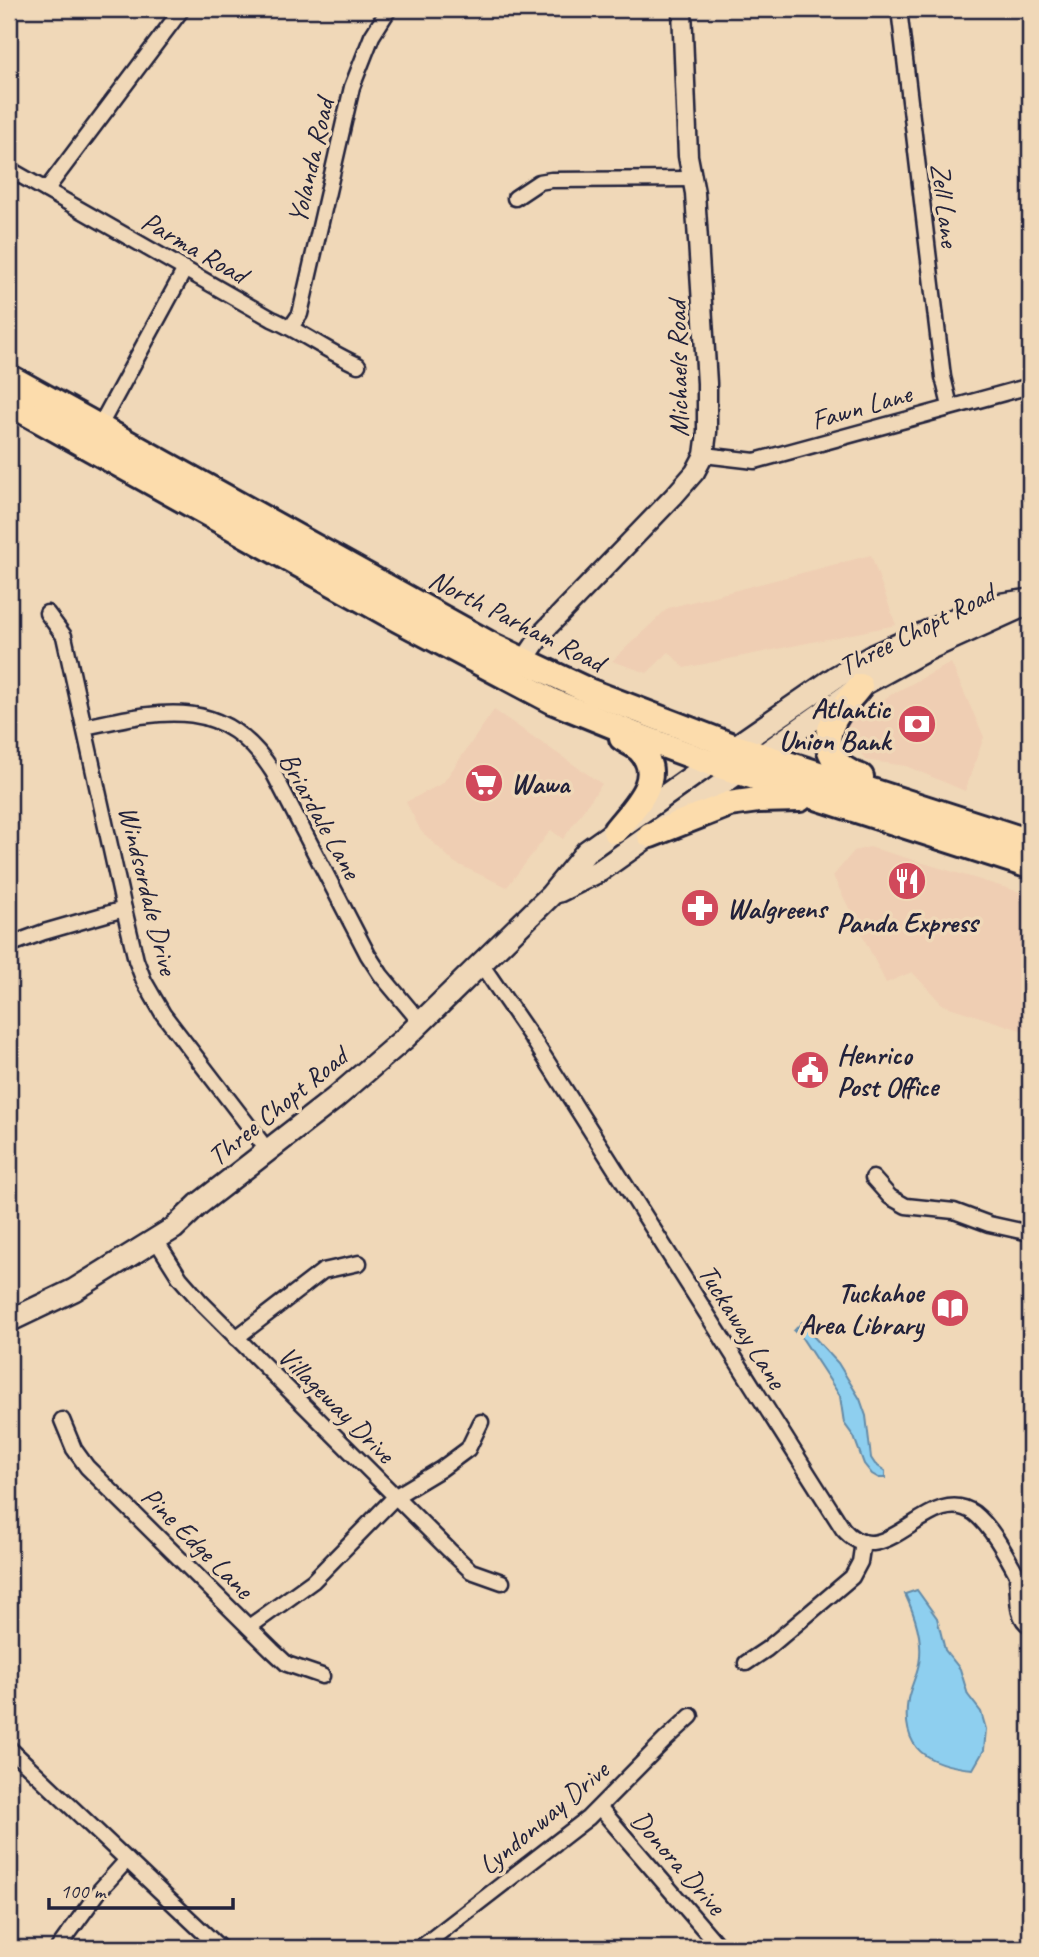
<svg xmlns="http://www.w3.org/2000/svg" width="1039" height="1957" font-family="Caveat,sans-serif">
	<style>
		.built { fill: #efceb3 }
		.water { fill: #8ecfef; stroke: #638aa7; stroke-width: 2 }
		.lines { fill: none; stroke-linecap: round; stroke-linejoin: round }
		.minor-casing { stroke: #22223b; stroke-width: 19 }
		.tertiary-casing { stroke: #22223b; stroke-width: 23 }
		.secondary-casing { stroke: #22223b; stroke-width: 26 }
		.trunk-casing { stroke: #22223b; stroke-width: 30 }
		.minor { stroke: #f0d8b8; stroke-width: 14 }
		.tertiary { stroke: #f0d8b8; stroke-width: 18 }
		.secondary { stroke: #f0d8b8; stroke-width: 21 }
		.trunk { stroke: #fcdcac; stroke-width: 24 }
		.labels { text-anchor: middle; stroke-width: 7; stroke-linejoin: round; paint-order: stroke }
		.street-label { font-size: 28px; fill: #22223b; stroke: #f0d8b8 }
		.poi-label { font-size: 28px; font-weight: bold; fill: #22223b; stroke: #f0d8b8; text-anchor: start }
	</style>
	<rect width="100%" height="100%" fill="#f0d8b8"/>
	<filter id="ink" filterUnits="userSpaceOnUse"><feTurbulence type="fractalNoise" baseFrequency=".0143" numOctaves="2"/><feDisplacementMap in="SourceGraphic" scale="14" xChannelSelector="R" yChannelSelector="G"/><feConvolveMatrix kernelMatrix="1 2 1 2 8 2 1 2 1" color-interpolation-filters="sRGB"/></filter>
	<g filter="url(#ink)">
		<!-- built -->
		<g class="built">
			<path d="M871,555L896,625L684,668L669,652L647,673L612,661L668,608Z"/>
			<path d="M951,663L984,737L965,791L906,766L865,760L846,723L892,694Z"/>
			<path d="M494,710L602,784L563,839L551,830L507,887L455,863L421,831L406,802L443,783Z"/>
			<path d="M870,847L1030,895V1033L943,1005L912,972L886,983L833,876L854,851Z"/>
		</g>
		<!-- water -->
		<g class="water">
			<path d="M802,1322L810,1324L813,1336L838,1363L860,1399L866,1416L871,1458L875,1464L885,1471V1478H879L872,1474L864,1464L854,1437L844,1423L840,1396L802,1338L794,1331Z"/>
			<path d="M917,1590L937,1618L945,1650L960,1669L968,1695L981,1712L986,1729L984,1750L973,1769C928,1765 900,1750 908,1699C911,1685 919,1671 920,1657C922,1635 914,1613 905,1594Z"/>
		</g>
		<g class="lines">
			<!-- minor casing -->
			<g class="minor-casing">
				<g id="minor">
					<path d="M899,9L943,377L950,406"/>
					<path d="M9,169L272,319C302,332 328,352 358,365"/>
					<path d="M46,190L182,9"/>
					<path d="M515,198L539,182L551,180L691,179"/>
					<path d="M291,327L300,314L352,87L372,36L389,9"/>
					<path d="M97,431L185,269"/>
					<path d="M704,455L755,461L1030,386"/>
					<path d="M47,613L64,636L124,909L136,960L144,981L163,1014L268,1151"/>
					<path d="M85,727C160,711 223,694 273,772L368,955L381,975L421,1023"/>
					<path d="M9,945L44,932L124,909"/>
					<path d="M481,964L536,1044L843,1529C885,1578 929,1481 974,1513C997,1531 1015,1573 1030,1598"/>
					<path d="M873,1178L890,1197L906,1206L954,1211L989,1224L1030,1233"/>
					<path d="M156,1240L180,1278L201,1302L449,1550L471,1571L502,1582"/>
					<path d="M236,1338L323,1271L359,1263"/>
					<path d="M62,1420L74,1449L87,1467L272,1650L287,1664L322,1676"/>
					<path d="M1017,1580C1019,1596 1015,1617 1030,1626"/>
					<path d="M249,1627L313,1581L396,1496L441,1469L468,1449L481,1422"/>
					<path d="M746,1663L767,1649L852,1577L860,1562L863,1542"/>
					<path d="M9,1748L220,1948"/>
					<path d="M600,1808L720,1948"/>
					<path d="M58,1948L100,1890L127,1860"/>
					<path d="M420,1948L588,1818L664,1741L691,1716"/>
				</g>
			</g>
			<!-- tertiary casing -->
			<g class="tertiary-casing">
				<path id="tertiary" d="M519,668L543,632L674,496L695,472L704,455L707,432V383L695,193L688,156L682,9"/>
			</g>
			<!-- secondary casing -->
			<g class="secondary-casing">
				<g id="secondary">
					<path d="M559,891L601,870L860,686L924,651L1019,608"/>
					<path d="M9,1321L74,1290L174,1228L199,1204L334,1099L405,1038L551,895L587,851L694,775L836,677L873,656L983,607L1030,600"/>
				</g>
			</g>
			<!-- trunk casing -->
			<g class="trunk-casing">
				<g id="trunk">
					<path d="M9,377L493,646L591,692L735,747L1030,842"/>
					<path d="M9,403L399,620L552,701L636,735L711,763L1030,866"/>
					<path d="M860,686C851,698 839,709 833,722C820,749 836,769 861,777"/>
					<path d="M615,831C632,809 667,778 640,750C635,745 627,742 622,738"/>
					<path d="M650,835L729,804L758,800L800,799"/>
				</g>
			</g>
			<!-- minor -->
			<use href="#minor" class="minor"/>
			<!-- tertiary -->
			<use href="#tertiary" class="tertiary"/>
			<!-- secondary -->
			<use href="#secondary" class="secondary"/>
			<!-- trunk -->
			<use href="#trunk" class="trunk"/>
		</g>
	</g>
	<!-- icons -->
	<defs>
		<g id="bank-disc" transform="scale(2.0125)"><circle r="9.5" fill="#d1495b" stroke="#f0d8b8"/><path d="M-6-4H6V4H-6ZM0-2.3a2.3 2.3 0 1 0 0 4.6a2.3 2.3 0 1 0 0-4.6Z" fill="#fff"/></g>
		<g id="supermarket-disc" transform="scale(2.0125)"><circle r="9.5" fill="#d1495b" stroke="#f0d8b8"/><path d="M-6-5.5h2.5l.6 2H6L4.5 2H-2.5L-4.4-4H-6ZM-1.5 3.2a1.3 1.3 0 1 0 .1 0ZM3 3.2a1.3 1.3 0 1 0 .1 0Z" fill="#fff"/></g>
		<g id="restaurant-disc" transform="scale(2.0125)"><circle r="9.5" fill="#d1495b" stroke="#f0d8b8"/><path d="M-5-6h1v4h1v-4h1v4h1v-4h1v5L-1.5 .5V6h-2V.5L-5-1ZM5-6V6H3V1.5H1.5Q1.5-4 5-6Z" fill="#fff"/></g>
		<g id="pharmacy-disc" transform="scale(2.0125)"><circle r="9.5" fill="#d1495b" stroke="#f0d8b8"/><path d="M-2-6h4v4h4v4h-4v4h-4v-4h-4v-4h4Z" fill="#fff"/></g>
		<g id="civic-disc" transform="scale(2.0125)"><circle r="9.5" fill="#d1495b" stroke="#f0d8b8"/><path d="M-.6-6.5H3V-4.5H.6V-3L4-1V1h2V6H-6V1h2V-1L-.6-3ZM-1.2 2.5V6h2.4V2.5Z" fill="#fff"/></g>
		<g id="library-disc" transform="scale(2.0125)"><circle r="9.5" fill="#d1495b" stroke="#f0d8b8"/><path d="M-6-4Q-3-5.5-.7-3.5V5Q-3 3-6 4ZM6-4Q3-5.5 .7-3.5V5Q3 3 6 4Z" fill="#fff"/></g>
	</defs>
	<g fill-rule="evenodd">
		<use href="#bank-disc" x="917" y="724"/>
		<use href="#supermarket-disc" x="484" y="783"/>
		<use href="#restaurant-disc" x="907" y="881"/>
		<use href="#pharmacy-disc" x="700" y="908"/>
		<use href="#civic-disc" x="810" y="1070"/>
		<use href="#library-disc" x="950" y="1308"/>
	</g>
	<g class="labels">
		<!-- street labels -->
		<g class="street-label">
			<text transform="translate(310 161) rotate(-77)" y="10">Yolanda Road</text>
			<text transform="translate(946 205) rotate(83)" y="10">Zell Lane</text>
			<text transform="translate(195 247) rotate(30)" y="10">Parma Road</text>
			<text transform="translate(677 369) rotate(-91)" y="10">Michaels Road</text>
			<text transform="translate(861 406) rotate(-16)" y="10">Fawn Lane</text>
			<text transform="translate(517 620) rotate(27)" y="10">North Parham Road</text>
			<text transform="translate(916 629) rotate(-27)" y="10">Three Chopt Road</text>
			<text transform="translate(321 815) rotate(61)" y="10">Briardale Lane</text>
			<text transform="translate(149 890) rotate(76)" y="10">Windsordale Drive</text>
			<text transform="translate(277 1106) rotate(-39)" y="10">Three Chopt Road</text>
			<text transform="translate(743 1326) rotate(58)" y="10">Tuckaway Lane</text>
			<text transform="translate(337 1404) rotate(45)" y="10">Villageway Drive</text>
			<text transform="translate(198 1542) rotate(45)" y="10">Pine Edge Lane</text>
			<text transform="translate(543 1817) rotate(-40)" y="10">Lyndonway Drive</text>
			<text transform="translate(679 1862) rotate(49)" y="10">Donora Drive</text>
		</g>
		<!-- poi labels -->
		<g class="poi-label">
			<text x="890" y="718" text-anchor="end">Atlantic<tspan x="890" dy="32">Union Bank</tspan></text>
			<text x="511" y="793">Wawa</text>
			<text x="727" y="918">Walgreens</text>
			<text x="907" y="932" text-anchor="middle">Panda Express</text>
			<text x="837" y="1064">Henrico<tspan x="837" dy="32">Post Office</tspan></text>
			<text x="923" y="1302" text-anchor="end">Tuckahoe<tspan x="923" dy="32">Area Library</tspan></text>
		</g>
	</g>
	<!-- margin -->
	<rect width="1039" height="1957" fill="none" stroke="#f0d8b8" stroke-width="35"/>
	<rect x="18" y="18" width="1004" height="1922" fill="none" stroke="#22223b" stroke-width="2.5" filter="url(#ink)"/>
	<!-- scale -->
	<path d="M49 1898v10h184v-10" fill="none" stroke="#22223b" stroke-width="3.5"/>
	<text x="60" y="1898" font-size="21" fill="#22223b" stroke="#f0d8b8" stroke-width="5" paint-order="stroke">100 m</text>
</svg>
